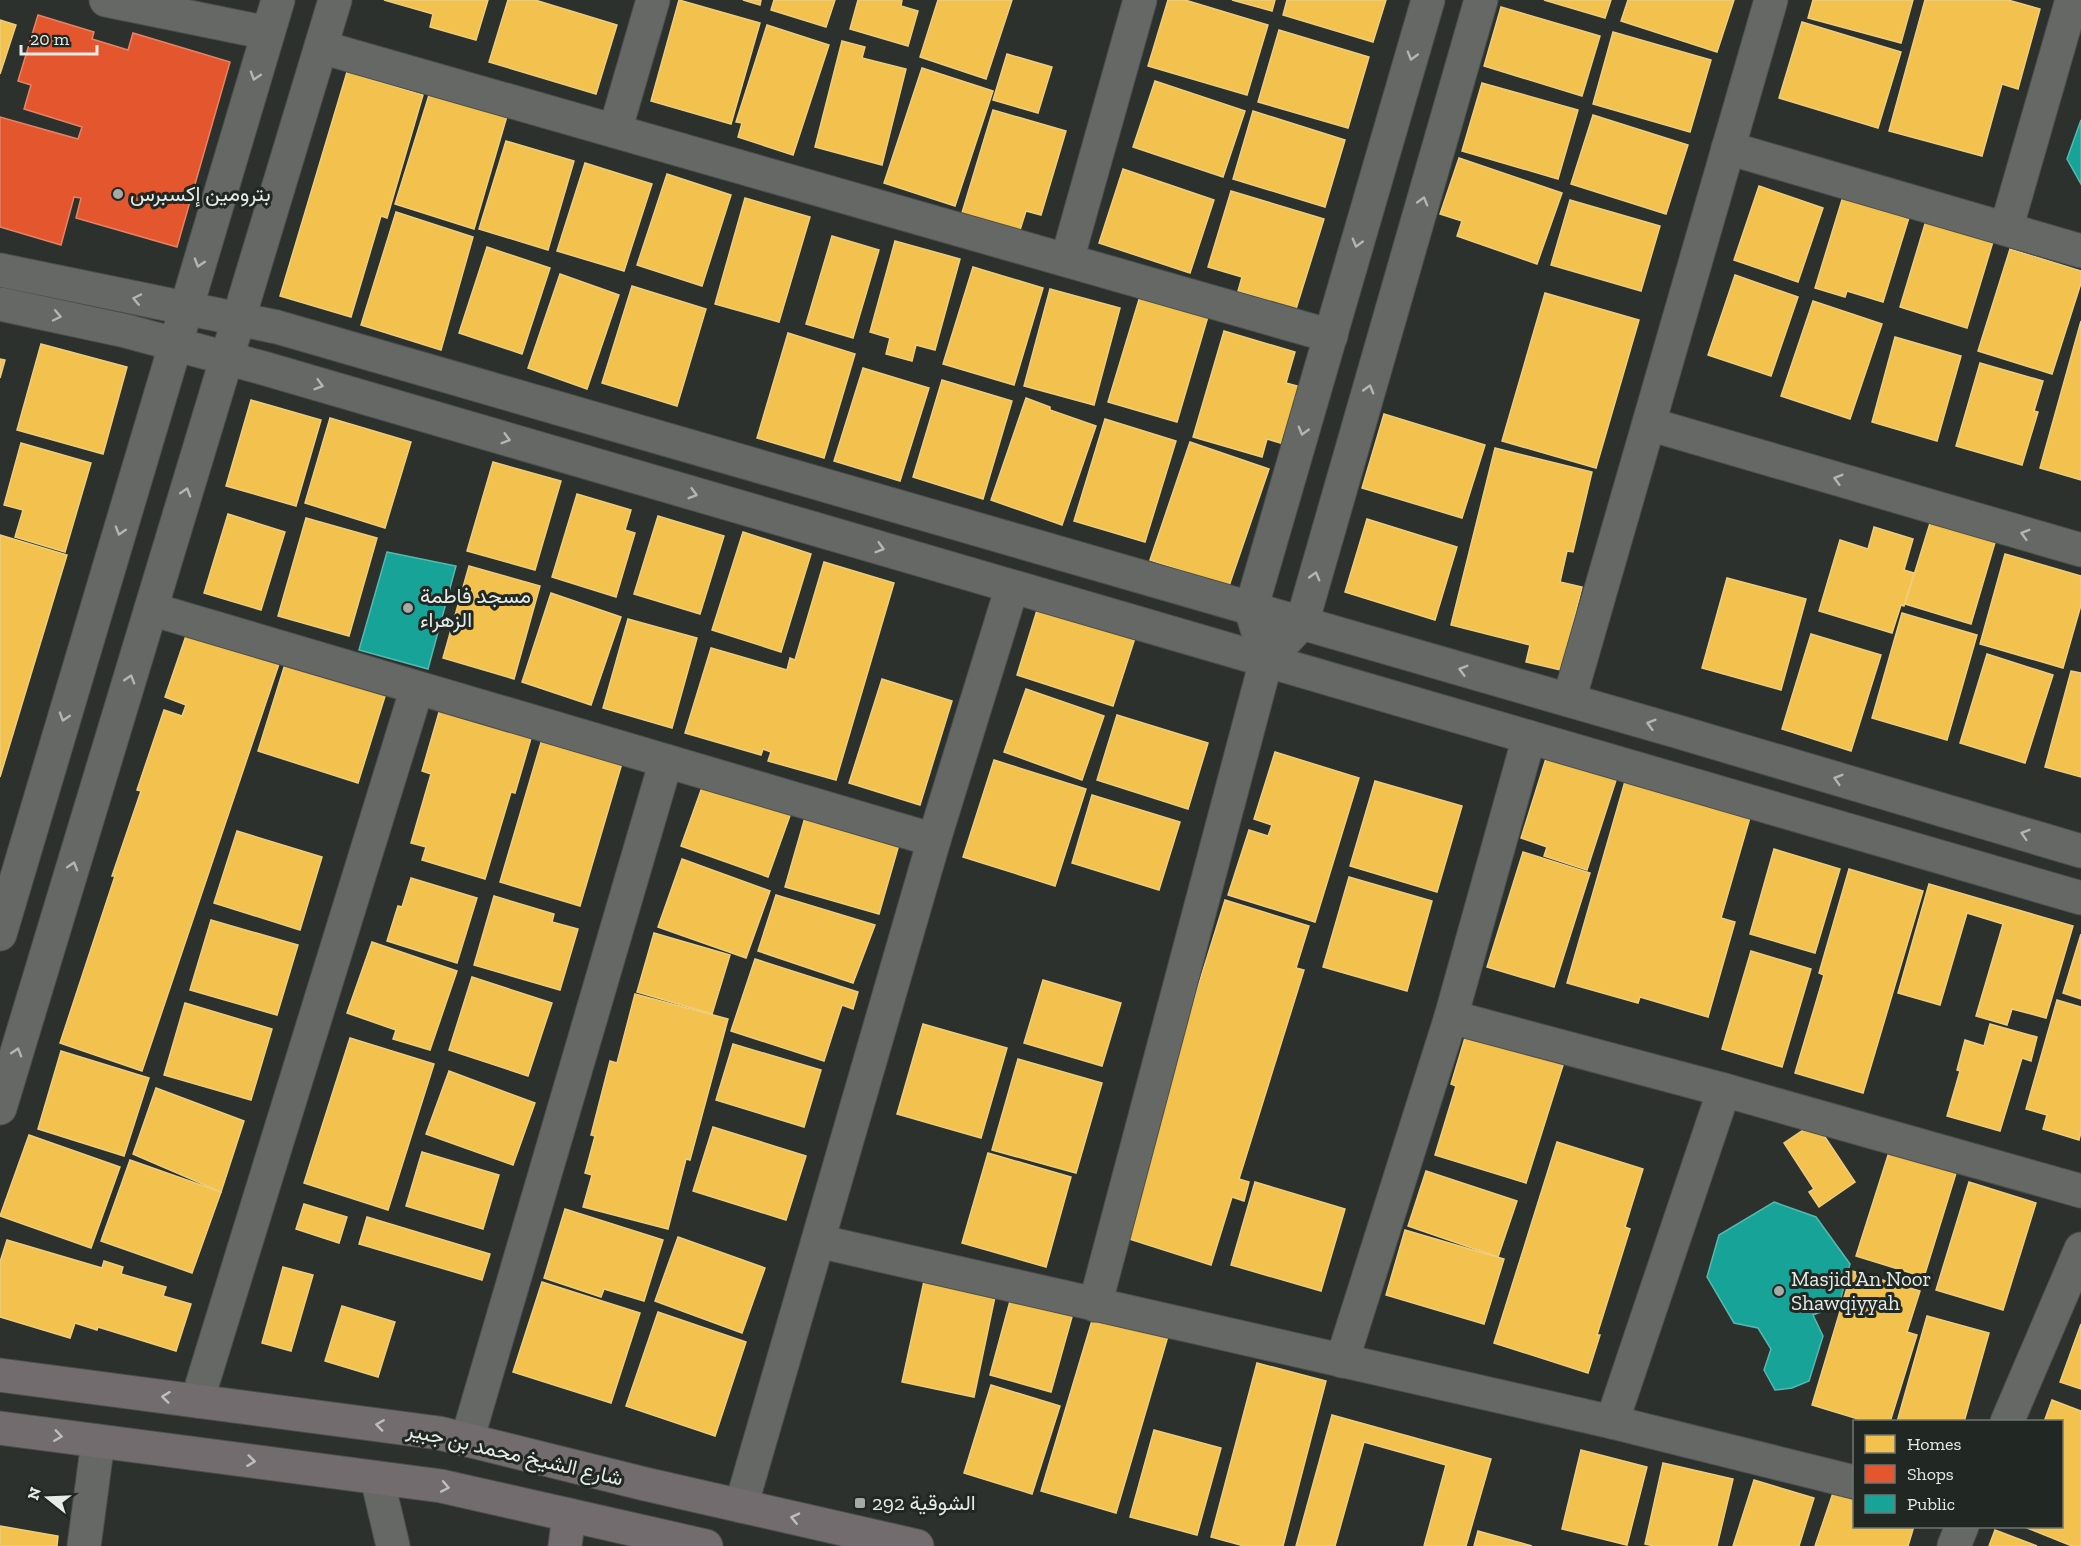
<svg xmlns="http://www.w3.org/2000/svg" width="2081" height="1546" font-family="'Zilla Slab',Vazirmatn,serif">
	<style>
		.homes { fill: #f2c14e; stroke: #eece7c; stroke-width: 1.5 }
		.shops { fill: #e4572e; stroke: #e58366; stroke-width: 1.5 }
		.public { fill: #17a398; stroke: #55b9b0; stroke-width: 1.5 }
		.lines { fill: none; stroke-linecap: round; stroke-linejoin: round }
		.minor-casing { stroke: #4c4f4d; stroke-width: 35 }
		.major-casing { stroke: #4c4f4d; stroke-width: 35 }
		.minor { stroke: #666866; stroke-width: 33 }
		.major { stroke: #736c6f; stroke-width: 33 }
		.oneway { stroke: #b3b7b3 }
		.oneway2 { stroke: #bebfbd }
		.poi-dot { fill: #a5aaa6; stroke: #212823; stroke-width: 2 }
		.labels { text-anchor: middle; stroke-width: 6; stroke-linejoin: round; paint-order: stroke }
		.poi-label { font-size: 21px; fill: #e6ebe7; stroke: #212823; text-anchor: start }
		.street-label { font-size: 21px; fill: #e6ebe7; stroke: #212823 }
	</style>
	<rect width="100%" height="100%" fill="#2c312e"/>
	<!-- homes -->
	<g class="homes">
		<path d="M384,0H488L476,40L430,27L433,14Z"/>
		<path d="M508,0H535L617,25L596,94L489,62Z"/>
		<path d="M679,0L760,23L731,124L651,101Z"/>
		<path d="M743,0H761L760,5Z"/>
		<path d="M774,0H835L826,27L771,10Z"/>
		<path d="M858,0H902L901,6L918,11L908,46L850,29Z"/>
		<path d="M938,0H1012L986,79L920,57Z"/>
		<path d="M1168,0H1185L1268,25L1247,95L1148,66Z"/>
		<path d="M1232,0H1275L1272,11Z"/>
		<path d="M1287,0H1386L1373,42L1283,15Z"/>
		<path d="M1544,0H1611L1605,18Z"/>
		<path d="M1628,0H1734L1717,52L1621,21Z"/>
		<path d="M1813,0H1913L1901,43L1808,18Z"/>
		<path d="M1925,0H2008L2040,9L2018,89L2002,84L1982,156L1889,131Z"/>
		<path d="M1501,7L1600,36L1582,96L1484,66Z"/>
		<path d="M0,20L16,25L0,74Z"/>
		<path d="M1802,22L1901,52L1878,128L1779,98Z"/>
		<path d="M767,25L829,45L793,155L738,137L742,123L736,122Z"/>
		<path d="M1279,30L1369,57L1348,128L1258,102Z"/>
		<path d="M1613,32L1711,60L1690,132L1593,104Z"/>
		<path d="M842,41L865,47L862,58L906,69L882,165L815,147Z"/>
		<path d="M1007,54L1052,67L1038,113L993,100Z"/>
		<path d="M922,68L993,91L955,206L884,183Z"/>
		<path d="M347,72L423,95L387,218L381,216L351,317L280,296Z"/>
		<path d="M1155,81L1245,111L1223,177L1133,147Z"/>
		<path d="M1482,83L1578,110L1558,179L1462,151Z"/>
		<path d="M430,92L507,116L474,229L395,204Z"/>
		<path d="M993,110L1066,131L1041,215L1026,211L1019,233L961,216Z"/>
		<path d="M1253,111L1345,140L1325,207L1233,179Z"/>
		<path d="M1593,115L1688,145L1666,214L1571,184Z"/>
		<path d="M506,141L574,161L548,250L479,229Z"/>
		<path d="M1459,158L1562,193L1537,264L1457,236L1462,221L1440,214Z"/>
		<path d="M585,163L652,184L624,271L557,251Z"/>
		<path d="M1123,169L1214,200L1190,273L1099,243Z"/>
		<path d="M667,174L731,195L702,286L637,265Z"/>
		<path d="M1759,186L1823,208L1798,282L1734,260Z"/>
		<path d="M1845,190L1911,211L1883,302L1847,291L1845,297L1815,288Z"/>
		<path d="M1231,191L1324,219L1296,309L1238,291L1242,277L1208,267Z"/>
		<path d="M745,198L810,217L779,322L715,304Z"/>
		<path d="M1570,200L1660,226L1641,291L1551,265Z"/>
		<path d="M396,212L473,237L441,350L361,325Z"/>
		<path d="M1928,214L1995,235L1967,328L1900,307Z"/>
		<path d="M832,236L879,250L853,338L806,324Z"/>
		<path d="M895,241L960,259L935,350L916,345L912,361L886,354L890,338L870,332Z"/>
		<path d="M487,247L550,268L522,354L459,333Z"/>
		<path d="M2010,249L2081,271V283L2052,374L1978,351Z"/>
		<path d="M973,267L1043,288L1014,385L943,364Z"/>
		<path d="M560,274L619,295L587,389L528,368Z"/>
		<path d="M1735,275L1798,297L1771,376L1708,355Z"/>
		<path d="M632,286L706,309L677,406L602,383Z"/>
		<path d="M1050,289L1120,308L1094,405L1024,386Z"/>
		<path d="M1141,293L1209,313L1177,422L1108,402Z"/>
		<path d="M1545,293L1639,320L1596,468L1502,441Z"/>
		<path d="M1813,301L1882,324L1850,419L1781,396Z"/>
		<path d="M2081,321V480L2040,468Z"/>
		<path d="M1224,331L1295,352L1286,383L1301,387L1284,444L1267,439L1262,457L1193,437Z"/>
		<path d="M788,333L855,354L824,458L757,438Z"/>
		<path d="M1895,337L1961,356L1937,441L1872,422Z"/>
		<path d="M41,344L127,367L103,454L17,430Z"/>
		<path d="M0,359L5,360L0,378Z"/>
		<path d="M1980,363L2043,381L2034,411L2038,412L2022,465L1956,446Z"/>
		<path d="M863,368L929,388L900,481L834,461Z"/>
		<path d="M942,380L1012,401L983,499L913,477Z"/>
		<path d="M1026,398L1050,407V410L1096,426L1062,525L991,500Z"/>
		<path d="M251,400L321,420L296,506L226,486Z"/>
		<path d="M1384,414L1485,445L1462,518L1362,488Z"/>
		<path d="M330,418L411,442L385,528L305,503Z"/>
		<path d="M1105,419L1176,441L1145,542L1074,521Z"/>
		<path d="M1190,442L1269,469L1229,586L1150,560Z"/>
		<path d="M21,443L91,463L65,552L15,537L23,510L4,505Z"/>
		<path d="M1495,448L1592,472L1573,552L1567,551L1560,582L1582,587L1561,670L1526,662L1530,645L1451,625Z"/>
		<path d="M493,462L561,481L535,570L467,551Z"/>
		<path d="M577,494L631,510L625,530L635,533L616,597L552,577Z"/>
		<path d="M228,514L285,532L261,610L204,593Z"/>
		<path d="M658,516L724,536L700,614L634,594Z"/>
		<path d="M306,518L377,538L349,636L278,616Z"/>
		<path d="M1367,519L1457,547L1435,620L1345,592Z"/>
		<path d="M1931,520L1996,539L1971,624L1905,604Z"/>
		<path d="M1874,527L1913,539L1904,570L1914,573L1904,606L1901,605L1892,633L1819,611L1840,540L1868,549Z"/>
		<path d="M743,532L811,554L781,652L712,630Z"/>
		<path d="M0,535L67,555L0,777Z"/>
		<path d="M2005,554L2081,576V605L2063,668L1980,644Z"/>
		<path d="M824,562L894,583L836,780L768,761L771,752L763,749L761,755L685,733L711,648L787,670L790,658L795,660Z"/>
		<path d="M469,566L540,586L514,679L443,658Z"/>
		<path d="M1727,578L1806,599L1781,690L1702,668Z"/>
		<path d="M551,593L621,617L591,705L522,682Z"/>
		<path d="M1038,607L1135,638L1113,706L1017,675Z"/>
		<path d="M1902,613L1977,635L1947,740L1872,718Z"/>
		<path d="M628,619L697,638L672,728L603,708Z"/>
		<path d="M190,624L282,655L142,1071L60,1043L115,876H112L141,791L137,790L164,710L182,716L186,705L165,697Z"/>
		<path d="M1811,634L1881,655L1851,751L1782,729Z"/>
		<path d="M1987,654L2053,675L2025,763L1960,743Z"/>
		<path d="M286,661L386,693L358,783L258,751Z"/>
		<path d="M2071,671L2081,673V777L2045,767Z"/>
		<path d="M882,679L952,701L920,805L849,783Z"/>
		<path d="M1026,689L1104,716L1082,780L1004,752Z"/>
		<path d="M442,702L534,728L515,793L511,792L485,879L422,860L426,847L411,843L431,774L422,771Z"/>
		<path d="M1117,715L1208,743L1188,809L1097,780Z"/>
		<path d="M545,729L625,753L580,906L500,882Z"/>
		<path d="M1275,752L1359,778L1315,922L1228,895L1249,830L1268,836L1272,825L1254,819Z"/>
		<path d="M1548,752L1618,774L1587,870L1544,856L1547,847L1521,838Z"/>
		<path d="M994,760L1086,789L1055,886L963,857Z"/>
		<path d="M1628,771L1753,807L1721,918L1735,922L1708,1017L1640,997L1638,1003L1567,983Z"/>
		<path d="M705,779L792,810L768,877L681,846Z"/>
		<path d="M1375,781L1462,806L1437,892L1350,866Z"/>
		<path d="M1092,795L1180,822L1159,890L1072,863Z"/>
		<path d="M806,814L900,841L879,914L785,887Z"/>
		<path d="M237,831L322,857L300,930L214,903Z"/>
		<path d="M1774,849L1840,869L1815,953L1750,934Z"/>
		<path d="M1523,852L1590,873L1554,987L1487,967Z"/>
		<path d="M682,859L770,891L746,958L658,927Z"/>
		<path d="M1849,869L1923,891L1863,1093L1795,1073L1824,975L1819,973Z"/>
		<path d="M1349,877L1432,901L1407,991L1323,967Z"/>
		<path d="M411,878L477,898L457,963L387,941L398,906L402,907Z"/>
		<path d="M1929,884L2073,926L2046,1018L2012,1009L2007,1025L1976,1016L2003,924L1967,913L1940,1005L1898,993Z"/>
		<path d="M776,895L875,925L853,983L758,951Z"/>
		<path d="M494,896L554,914L552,922L578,929L560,990L474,965Z"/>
		<path d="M1225,900L1309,926L1296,968L1304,970L1239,1179L1249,1182L1244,1201L1232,1197L1211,1265L1120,1236Z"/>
		<path d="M211,920L298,945L277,1015L190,990Z"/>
		<path d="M654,933L730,955L712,1014L637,992Z"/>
		<path d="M2081,934V999L2063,993Z"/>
		<path d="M372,942L457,971L430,1050L393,1039L396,1030L347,1013Z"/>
		<path d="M1751,951L1811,969L1782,1067L1722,1049Z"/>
		<path d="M755,959L858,992L853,1009L842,1005L824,1061L731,1031Z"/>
		<path d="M472,977L552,1003L528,1076L449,1050Z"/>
		<path d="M1043,980L1121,1003L1102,1066L1024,1043Z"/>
		<path d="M635,994L728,1019L690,1160L686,1159L668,1229L583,1207L592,1175L585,1173L595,1136L591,1135L610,1061L617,1063Z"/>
		<path d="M2057,1000L2081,1007V1132L2079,1140L2043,1129L2047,1115L2026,1109Z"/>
		<path d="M185,1003L272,1029L251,1100L164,1075Z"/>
		<path d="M923,1024L1007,1048L981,1138L897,1114Z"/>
		<path d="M1990,1024L2037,1037L2031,1061L2022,1058L2000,1131L1947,1116L1960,1071L1957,1070L1965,1040L1984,1046Z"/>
		<path d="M1467,1031L1564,1062L1526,1183L1435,1155L1456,1086L1451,1084Z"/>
		<path d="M350,1038L434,1064L388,1210L304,1183Z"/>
		<path d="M733,1044L821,1070L804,1127L716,1100Z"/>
		<path d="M61,1051L149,1078L124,1156L38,1129Z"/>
		<path d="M1018,1059L1102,1083L1076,1173L992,1150Z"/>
		<path d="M449,1071L535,1103L513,1165L426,1134Z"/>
		<path d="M156,1088L244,1121L221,1192L133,1154Z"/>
		<path d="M1815,1122L1855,1182L1819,1207L1809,1192L1814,1189L1784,1143Z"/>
		<path d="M713,1127L806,1156L786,1220L693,1191Z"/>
		<path d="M29,1135L120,1167L91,1248L0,1216Z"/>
		<path d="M1557,1142L1643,1169L1625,1227L1630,1229L1597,1335H1600L1588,1373L1494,1343Z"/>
		<path d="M1890,1149L1957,1170L1924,1277L1856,1256Z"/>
		<path d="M422,1152L499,1175L483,1229L406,1206Z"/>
		<path d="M988,1153L1071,1177L1046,1267L962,1243Z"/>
		<path d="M130,1160L221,1192L192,1273L101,1241Z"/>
		<path d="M1426,1171L1517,1201L1498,1257L1408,1226Z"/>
		<path d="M1255,1182L1345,1209L1321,1291L1231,1265Z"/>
		<path d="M1969,1182L2036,1203L2003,1310L1936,1290Z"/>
		<path d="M304,1204L347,1217L339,1243L296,1229Z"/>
		<path d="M565,1209L663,1240L644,1301L604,1289L601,1297L544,1278Z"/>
		<path d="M367,1217L490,1254L482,1280L359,1244Z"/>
		<path d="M1405,1230L1504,1259L1484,1324L1386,1295Z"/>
		<path d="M678,1237L765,1268L742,1333L655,1301Z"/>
		<path d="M7,1240L102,1268L104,1261L123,1267L121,1274L166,1287L163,1296L191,1304L176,1351L98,1327L97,1330L75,1323L70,1338L0,1317V1262Z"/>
		<path d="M283,1267L313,1275L291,1351L262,1343Z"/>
		<path d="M1852,1271L1920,1291L1907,1332L1917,1335L1890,1422H1868L1812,1405Z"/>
		<path d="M926,1272L997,1287L974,1397L902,1382Z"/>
		<path d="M542,1282L640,1313L611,1403L513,1372Z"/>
		<path d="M1013,1290L1075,1306L1051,1392L990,1375Z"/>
		<path d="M342,1306L395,1322L378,1377L325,1361Z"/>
		<path d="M658,1312L746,1342L715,1436L626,1406Z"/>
		<path d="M1094,1314L1168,1336L1116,1513L1041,1491Z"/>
		<path d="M1927,1316L1989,1333L1964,1422H1897Z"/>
		<path d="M2081,1324V1389L2060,1382Z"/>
		<path d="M1257,1363L1326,1381L1283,1546H1244L1211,1537Z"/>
		<path d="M991,1385L1060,1406L1032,1494L964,1473Z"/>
		<path d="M2052,1400L2081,1411V1546H2072L2022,1526H2062V1422H2044Z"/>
		<path d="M1332,1415L1491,1459L1466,1546H1424L1446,1465L1364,1442L1335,1546H1296Z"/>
		<path d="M1154,1430L1221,1448L1197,1535L1130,1517Z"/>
		<path d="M1581,1450L1647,1467L1627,1545L1562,1529Z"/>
		<path d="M1663,1463L1733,1479L1717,1546H1654L1645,1544Z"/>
		<path d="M1754,1480L1814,1498L1799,1546H1733Z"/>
		<path d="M1834,1490L1854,1497V1526H1914L1908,1546H1815Z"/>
		<path d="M0,1526L58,1536L57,1546H0Z"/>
		<path d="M1995,1530L2037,1546H1989Z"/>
		<path d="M1478,1531L1532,1546H1474Z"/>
	</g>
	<!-- shops -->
	<path class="shops" d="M38,15L94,32L92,39L128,50L133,33L230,62L177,247L76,218L81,198L74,197L61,245L0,227V117L78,139L82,127L24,109L31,85L18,81Z"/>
	<!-- public -->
	<g class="public">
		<path d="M2081,120V184L2067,159Z"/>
		<path d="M387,552L456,566L428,669L359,650Z"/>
		<path d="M1774,1202L1816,1217L1850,1264L1839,1305L1813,1315L1823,1336L1809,1381L1792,1388L1775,1390L1764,1370L1771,1349L1758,1328L1734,1323L1707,1277L1719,1235Z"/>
	</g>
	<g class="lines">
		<!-- minor casing -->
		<g class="minor-casing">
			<g id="minor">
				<path d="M106,0L268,33"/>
				<path d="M321,47L1331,336"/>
				<path d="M615,131L653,0"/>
				<path d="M1728,148L2081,251"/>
				<path d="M2006,229L2072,0"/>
				<path d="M1067,260L1140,0"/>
				<path d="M0,270L277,327L1679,732L2081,851"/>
				<path d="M0,304L126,331L263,368L2081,898"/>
				<path d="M1649,424L2081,550"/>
				<path d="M151,609L934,840"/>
				<path d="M1257,629L1251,609L1428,0"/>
				<path d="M1569,700L1771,0"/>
				<path d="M0,934L278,0"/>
				<path d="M1451,1017L1724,1090L2081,1191"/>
				<path d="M0,1108L335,0"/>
				<path d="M818,1241L1612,1422L1854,1482"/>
				<path d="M1095,1305L1266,661L1302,623L1481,0"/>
				<path d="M1342,1361L1451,1017L1529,737"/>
				<path d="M197,1401L417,688"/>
				<path d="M1612,1422L1724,1090"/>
				<path d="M2007,1422L2081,1249"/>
				<path d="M467,1440L666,761"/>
				<path d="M377,1478L393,1546"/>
				<path d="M741,1506L934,840L1012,587"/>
				<path d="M84,1546L98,1441"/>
				<path d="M1954,1546L1962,1526"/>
			</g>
		</g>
		<!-- major casing -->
		<g class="major-casing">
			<g id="major">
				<path d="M0,1375L439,1433L645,1484L917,1546"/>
				<path d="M0,1428L441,1486L706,1546"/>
				<path d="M565,1546L569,1515"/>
			</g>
		</g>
		<!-- minor -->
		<use href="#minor" class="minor"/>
		<!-- major -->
		<use href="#major" class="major"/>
	</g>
	<!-- one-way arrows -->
	<defs><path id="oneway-chevron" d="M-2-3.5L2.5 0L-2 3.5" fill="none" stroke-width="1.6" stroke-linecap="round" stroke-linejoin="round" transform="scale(1.5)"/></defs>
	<g class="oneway">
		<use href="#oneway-chevron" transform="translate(1412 56) rotate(106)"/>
		<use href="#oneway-chevron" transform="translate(255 76) rotate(107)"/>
		<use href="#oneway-chevron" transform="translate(1423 201) rotate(-74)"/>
		<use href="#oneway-chevron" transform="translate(1357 243) rotate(106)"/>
		<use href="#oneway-chevron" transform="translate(199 263) rotate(107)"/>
		<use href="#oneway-chevron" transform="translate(137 299) rotate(-168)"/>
		<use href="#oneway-chevron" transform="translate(57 316) rotate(12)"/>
		<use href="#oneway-chevron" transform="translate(319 385) rotate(16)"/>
		<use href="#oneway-chevron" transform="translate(1369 389) rotate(-74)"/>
		<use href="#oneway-chevron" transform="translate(1303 431) rotate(106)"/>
		<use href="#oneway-chevron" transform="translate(506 439) rotate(16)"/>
		<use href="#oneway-chevron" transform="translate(1838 479) rotate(-164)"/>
		<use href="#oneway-chevron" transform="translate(186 492) rotate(-73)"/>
		<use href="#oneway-chevron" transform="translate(693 494) rotate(16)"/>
		<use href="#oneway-chevron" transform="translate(120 531) rotate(107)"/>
		<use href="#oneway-chevron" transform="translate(2025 534) rotate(-164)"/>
		<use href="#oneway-chevron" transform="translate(880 548) rotate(16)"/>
		<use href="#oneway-chevron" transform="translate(1315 576) rotate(-74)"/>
		<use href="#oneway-chevron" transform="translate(1463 670) rotate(-164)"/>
		<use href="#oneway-chevron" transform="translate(130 679) rotate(-73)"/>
		<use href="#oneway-chevron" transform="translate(64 717) rotate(107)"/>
		<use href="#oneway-chevron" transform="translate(1651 724) rotate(-164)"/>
		<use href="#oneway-chevron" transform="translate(1838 779) rotate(-163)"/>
		<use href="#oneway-chevron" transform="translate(2025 834) rotate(-163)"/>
		<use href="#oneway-chevron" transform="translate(73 866) rotate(-73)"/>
		<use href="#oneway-chevron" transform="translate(17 1052) rotate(-73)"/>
	</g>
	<g class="oneway2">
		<use href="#oneway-chevron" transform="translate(166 1397) rotate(-173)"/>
		<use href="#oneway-chevron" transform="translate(380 1425) rotate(-172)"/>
		<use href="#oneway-chevron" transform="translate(58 1436) rotate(8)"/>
		<use href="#oneway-chevron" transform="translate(251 1461) rotate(7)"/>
		<use href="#oneway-chevron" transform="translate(445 1487) rotate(11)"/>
		<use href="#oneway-chevron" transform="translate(795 1518) rotate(-167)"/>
	</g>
	<!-- markers -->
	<g class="poi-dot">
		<circle cx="118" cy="194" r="6"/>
		<circle cx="408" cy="608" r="6"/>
		<circle cx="1779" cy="1291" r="6"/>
		<rect x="854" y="1497" width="12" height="12" rx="3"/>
	</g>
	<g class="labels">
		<!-- poi labels -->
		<g class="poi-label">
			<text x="130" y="201">بترومين إكسبرس</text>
			<text x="420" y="603">مسجد فاطمة<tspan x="420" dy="24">الزهراء</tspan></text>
			<text x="1791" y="1286">Masjid An Noor<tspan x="1791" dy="24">Shawqiyyah</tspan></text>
			<text x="872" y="1510">الشوقية 292</text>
		</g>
		<!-- street labels -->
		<g class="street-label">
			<text transform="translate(515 1454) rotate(13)" y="7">شارع الشيخ محمد بن جبير</text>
		</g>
	</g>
	<!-- legend -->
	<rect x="1853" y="1420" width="210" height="108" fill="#212823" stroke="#707671" stroke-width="1.5"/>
	<rect x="1865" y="1435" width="30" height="18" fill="#f2c14e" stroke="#707671" stroke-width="1.5"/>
	<text x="1907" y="1450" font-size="18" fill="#e6ebe7">Homes</text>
	<rect x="1865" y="1465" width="30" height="18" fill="#e4572e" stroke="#707671" stroke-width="1.5"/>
	<text x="1907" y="1480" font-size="18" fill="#e6ebe7">Shops</text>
	<rect x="1865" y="1495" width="30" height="18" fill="#17a398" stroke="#707671" stroke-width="1.5"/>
	<text x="1907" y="1510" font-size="18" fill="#e6ebe7">Public</text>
	<!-- north arrow -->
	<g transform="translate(48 1498) rotate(288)" stroke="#212823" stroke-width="4.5" paint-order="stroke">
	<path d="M0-4.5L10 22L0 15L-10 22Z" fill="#e6ebe7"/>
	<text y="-9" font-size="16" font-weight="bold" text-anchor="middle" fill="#e6ebe7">N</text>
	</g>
	<!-- scale -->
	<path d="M21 45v9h76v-9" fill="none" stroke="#e6ebe7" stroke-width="3"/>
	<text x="30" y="45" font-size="18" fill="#e6ebe7" stroke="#212823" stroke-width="4.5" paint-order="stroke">20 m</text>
</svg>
